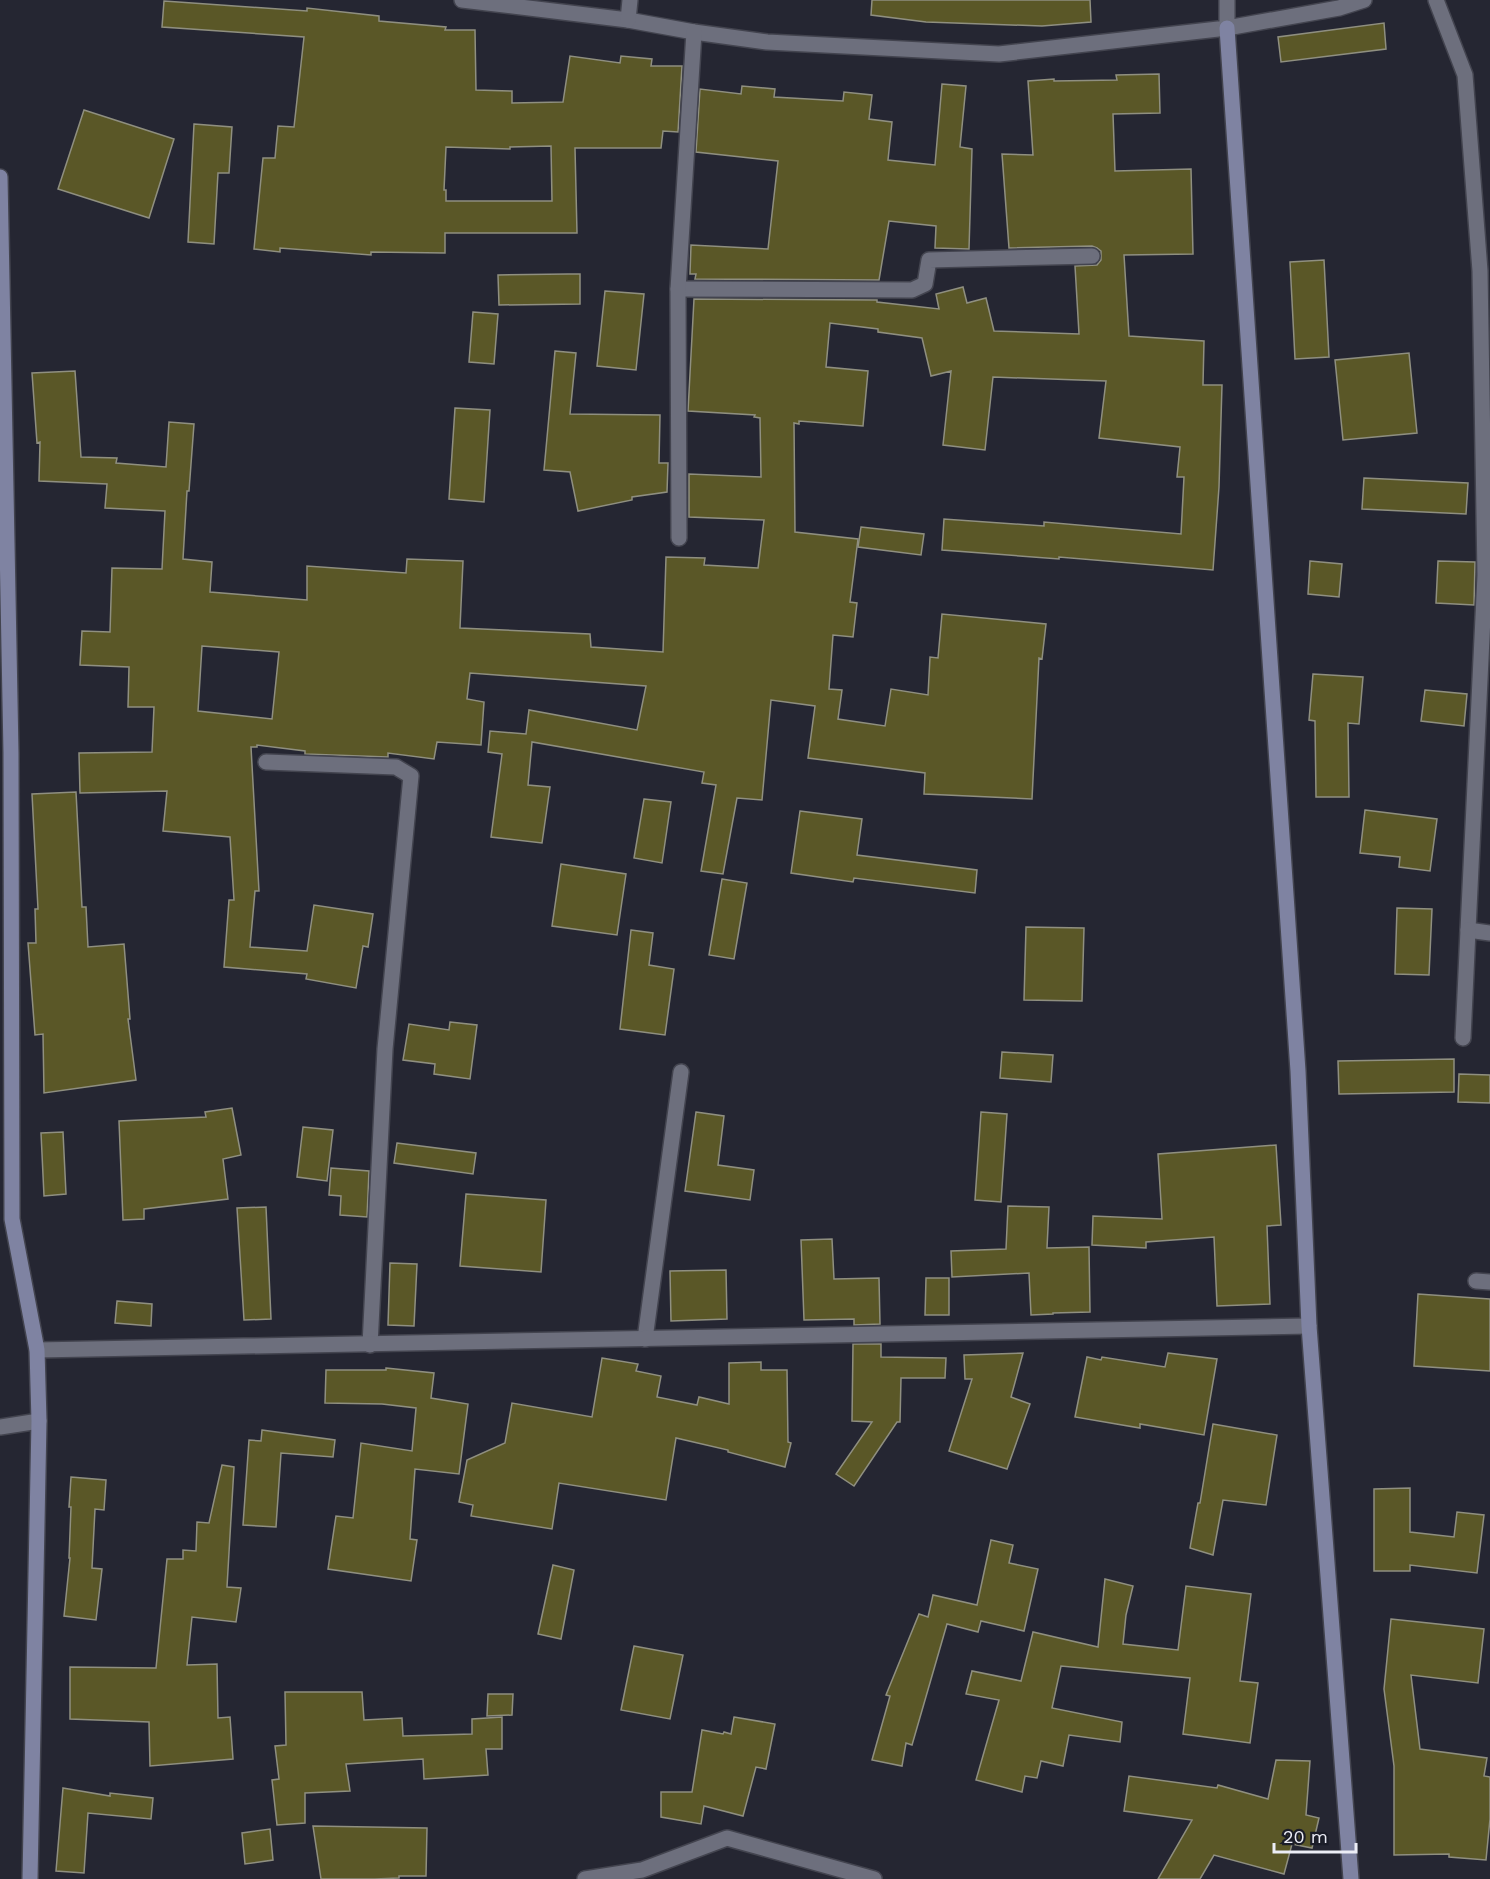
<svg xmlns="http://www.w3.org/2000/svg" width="1490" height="1879" font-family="'Work Sans',sans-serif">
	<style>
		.building { fill: #5a5727; stroke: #8f8f80; stroke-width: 1.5; fill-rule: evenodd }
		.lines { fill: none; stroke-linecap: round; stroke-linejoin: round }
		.street-casing { stroke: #43444f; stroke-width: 18 }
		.secondary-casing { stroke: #43444f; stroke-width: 18 }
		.street { stroke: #6d6f7d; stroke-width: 15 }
		.secondary { stroke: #7f83a2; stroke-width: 15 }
	</style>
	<rect width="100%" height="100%" fill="#252632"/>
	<!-- building -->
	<g class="building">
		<path d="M872,0H1090L1091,22L1042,26L926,22L871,15Z"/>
		<path d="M164,1L307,11V8L379,16V21L446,27L445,30H475L476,90L512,91V103L563,102L570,56L620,63L621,56L652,59L651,66H682L678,132L663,131L661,148H575L577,233H445V253L371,252V255L280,248V252L254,249L263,158H275L278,126L294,127L304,37L162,27ZM551,146L552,201H446V190H444L446,147L510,149V147Z"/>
		<path d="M1384,23L1386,49L1281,62L1278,37Z"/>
		<path d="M1159,74L1160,113L1113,114L1115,171L1191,169L1193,254L1124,255L1129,336L1204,341L1203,385H1222L1219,487L1213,570L1059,557V559L942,550L944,519L1044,526V522L1181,534L1184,477H1177L1180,447L1099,438L1106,381L993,377L985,450L943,445L951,371L931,376L922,338L878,332V329L830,323L826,367L868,371L863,426L799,421V424L794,423L795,532L858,539L850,602L857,603L853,637L833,635L829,689L842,690L838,719L885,726L891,689L928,695L930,657L938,658L942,614L1046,624L1042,659L1039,658L1032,799L924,794L925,773L808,758L815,706L771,700L762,800L737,798L723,874L701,871L716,785L702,783L704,772L532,742L528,785L550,787L542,843L491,837L502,754L488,752L490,731L526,734L529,710L637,730L646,686L470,673L467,699L484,702L481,745L437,742L434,759L388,753V757L305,754V751L257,745V747H251L259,891H255L250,947L307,951L314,905L373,914L368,947L363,946L356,988L306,979L307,974L224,967L229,900H234L230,837L163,831L167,791L80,793L79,753L152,752L154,707H128L129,667L80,665L82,631L110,632L112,568L162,569L165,511L105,508L107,484L39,481L40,442L37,443L32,373L75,371L81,457L117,458L116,463L166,467L169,422L194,424L189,491H187L183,559L212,562L210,592L307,600V566L406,573L407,559L463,561L460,628L590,634L591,647L663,652L666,557L705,558L704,565L758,568L764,520L689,517V474L761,477L760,418L754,417L755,415L688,411L694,299L877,300V302L939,309L936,294L963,287L967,303L986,298L994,331L1079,334L1075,266L1097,265L1101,260V251L1097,248L1092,246L1009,248L1002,154L1033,155L1028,81L1054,79V81L1117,80L1116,75ZM202,646L279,652L272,719L198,711Z"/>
		<path d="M942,84L966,86L960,147L972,149L969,249L935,248L936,226L889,221L879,280L695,279L696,274H690L691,245L768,249L778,161L696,152L700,89L741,94L742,86L775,89L774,97L843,101L844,92L872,95L869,119L892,122L888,160L935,165Z"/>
		<path d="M84,110L174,139L149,218L58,189Z"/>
		<path d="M194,124L232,127L229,173H218L214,244L188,242Z"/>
		<path d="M1324,260L1329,357L1295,359L1290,262Z"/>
		<path d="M568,274H580V304L499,305L498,275Z"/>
		<path d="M605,291L644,294L636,370L597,366Z"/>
		<path d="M473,312L498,314L494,364L469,362Z"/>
		<path d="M555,351L576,353L570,414L660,415L659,463H668L667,492L632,497V500L578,511L570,472L544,470Z"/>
		<path d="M1409,353L1417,433L1343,440L1335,360Z"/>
		<path d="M455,408L490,410L484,502L449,499Z"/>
		<path d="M1364,478L1468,483L1466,514L1362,509Z"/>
		<path d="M861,527L924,534L921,555L858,547Z"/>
		<path d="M1310,561L1342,564L1339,597L1308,594Z"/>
		<path d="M1438,561L1475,562L1474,605L1436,603Z"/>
		<path d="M1313,674L1363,677L1359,724L1348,723L1349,797H1316L1315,721L1309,720Z"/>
		<path d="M1425,690L1467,694L1464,726L1421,721Z"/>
		<path d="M76,792L82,907H86L88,947L124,944L130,1019H128L136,1080L44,1093L43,1034L35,1035L28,943H36L35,909H38L32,794Z"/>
		<path d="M644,799L671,802L662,863L634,858Z"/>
		<path d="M1365,810L1437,819L1430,871L1399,867L1400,857L1360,853Z"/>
		<path d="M800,811L862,819L857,855L977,870L975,893L854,878L853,882L791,873Z"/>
		<path d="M561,864L626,874L617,935L552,926Z"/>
		<path d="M722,879L747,883L734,959L709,955Z"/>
		<path d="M1397,908L1432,909L1429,975L1395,974Z"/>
		<path d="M1026,927L1084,928L1082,1001L1024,1000Z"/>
		<path d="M631,930L653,933L649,965L674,969L665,1035L620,1029Z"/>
		<path d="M450,1022L477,1025L470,1079L434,1074L435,1064L403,1060L409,1024L449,1030Z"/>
		<path d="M1002,1052L1053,1055L1051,1082L1000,1078Z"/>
		<path d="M1454,1059V1092L1339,1094L1338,1061Z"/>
		<path d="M1459,1074L1490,1075V1103L1458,1102Z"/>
		<path d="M232,1108L241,1155L223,1159L228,1199L144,1209V1219L123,1220L119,1121L206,1117L205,1112Z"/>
		<path d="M696,1112L724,1116L718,1165L754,1170L750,1200L685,1191Z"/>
		<path d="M981,1112L1007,1114L1001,1202L975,1200Z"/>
		<path d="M303,1127L333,1130L327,1181L297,1177Z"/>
		<path d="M63,1132L66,1194L44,1196L41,1133Z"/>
		<path d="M397,1143L476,1153L473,1174L394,1163Z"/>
		<path d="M1276,1145L1281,1225L1267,1226L1270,1304L1217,1306L1214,1237L1146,1242V1248L1092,1245L1093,1216L1162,1219L1158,1154Z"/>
		<path d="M331,1168L369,1171L367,1217L340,1215L341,1196L329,1195Z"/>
		<path d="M466,1194L546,1200L541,1272L460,1266Z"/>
		<path d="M1008,1206L1049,1207L1047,1248L1089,1247L1090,1312L1053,1313V1314L1031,1315L1029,1273L952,1277L951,1251L1006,1249Z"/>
		<path d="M266,1207L271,1319L244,1320L237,1208Z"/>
		<path d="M832,1239L834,1279L879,1278L880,1324L854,1325V1319L804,1320L801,1240Z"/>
		<path d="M390,1263L417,1264L414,1326L388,1325Z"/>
		<path d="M726,1270L727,1319L671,1321L670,1271Z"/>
		<path d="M926,1278H949V1315H925Z"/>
		<path d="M1418,1294L1490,1299V1371L1414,1366Z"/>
		<path d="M117,1301L152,1304L151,1326L115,1323Z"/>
		<path d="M853,1344H881V1357L946,1358L945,1378H901L900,1422H897L854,1486L836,1474L872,1422L852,1421Z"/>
		<path d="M1023,1353L1011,1397L1030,1404L1007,1469L949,1451L972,1379H965L964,1355Z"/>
		<path d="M1168,1353L1217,1359L1204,1435L1140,1424V1428L1075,1417L1087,1357L1101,1360L1102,1357L1165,1367Z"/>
		<path d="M602,1358L638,1364L636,1371L661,1376L657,1397L697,1405L699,1397L729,1404V1363L761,1362V1370H787L788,1442L791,1443L785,1467L728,1452V1450L676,1438L666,1500L559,1483L552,1529L471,1516L473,1505L459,1502L467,1460L505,1443L512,1403L592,1417Z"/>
		<path d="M386,1368L434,1373L431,1398L468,1404L459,1474L415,1469L410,1539L417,1540L411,1581L328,1569L336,1516L353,1518L361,1443L412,1451L416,1408L382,1404L325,1403L326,1370H386Z"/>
		<path d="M1213,1424L1277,1435L1266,1505L1223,1500L1213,1555L1190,1548L1198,1503H1200Z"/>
		<path d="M262,1430L335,1440L333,1457L281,1453L276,1527L243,1525L249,1440L261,1441Z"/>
		<path d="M222,1465L234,1467L227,1587L241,1588L236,1622L192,1617L187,1665L217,1664L218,1718L230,1717L233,1759L150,1766L149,1722L70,1719V1667L156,1668L167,1559H183V1550L196,1551L197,1522L209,1523Z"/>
		<path d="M71,1477L106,1480L104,1510L95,1509L92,1568L102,1569L96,1620L64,1616L70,1558H69L71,1507H69Z"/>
		<path d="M1410,1488V1532L1454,1537L1457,1512L1484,1515L1477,1573L1410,1565V1571H1374V1489Z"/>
		<path d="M991,1540L1013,1545L1009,1563L1038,1569L1024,1631L981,1621L978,1632L947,1624L912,1745L906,1743L902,1766L872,1760L890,1696L886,1695L919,1614L928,1617L933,1595L977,1605Z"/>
		<path d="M553,1565L574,1570L561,1639L538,1634Z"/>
		<path d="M1105,1579L1133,1586L1126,1615L1123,1644L1178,1650L1186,1586L1251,1594L1240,1681L1258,1683L1250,1743L1183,1734L1190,1678L1061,1666L1052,1708L1122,1722L1120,1742L1069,1735L1063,1766L1041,1761L1037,1778L1025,1776L1022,1792L976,1780L999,1700L966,1694L972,1671L1021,1681L1033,1632L1098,1647Z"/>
		<path d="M1391,1619L1484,1629L1478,1683L1411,1675L1420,1749L1487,1758L1484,1776L1490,1777V1819L1486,1860L1449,1857V1854L1394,1855V1766L1384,1689Z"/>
		<path d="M634,1646L683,1655L670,1719L621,1710Z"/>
		<path d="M285,1692H362L364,1720L402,1718L403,1736L472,1734V1719L502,1717V1749H486L488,1775L424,1779L423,1759L346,1764L350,1791L305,1793V1823L277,1825L272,1780L279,1779L275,1746L286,1745Z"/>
		<path d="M488,1694H513L512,1715L487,1716Z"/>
		<path d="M734,1717L775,1724L766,1769L756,1767L743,1816L704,1806L701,1824L661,1817V1792H692L702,1730L723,1734L724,1732L731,1734Z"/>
		<path d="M1276,1760L1310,1761L1306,1815L1319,1818L1312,1848L1292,1844L1284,1874L1214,1855L1200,1879H1158L1192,1820L1124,1811L1129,1776L1217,1788L1218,1785L1268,1799Z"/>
		<path d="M63,1788L110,1796V1793L153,1798L151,1819L88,1813L84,1873L56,1871Z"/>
		<path d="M313,1826L427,1828L426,1876H399V1878L375,1879H321Z"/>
		<path d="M270,1829L273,1860L245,1864L242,1833Z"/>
	</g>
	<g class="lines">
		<!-- street casing -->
		<g class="street-casing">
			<g id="street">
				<path d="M462,0L628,20L694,32L767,42L999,54L1227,28V0"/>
				<path d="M1436,0L1465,75L1480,271L1485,575L1468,930L1490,933"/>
				<path d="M628,20L630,0"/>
				<path d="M1227,28L1339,8L1364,0"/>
				<path d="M678,289L912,290L925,284L929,260L1092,256"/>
				<path d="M679,538L678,289L694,32"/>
				<path d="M266,762L396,767L411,776L385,1049L370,1345"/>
				<path d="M1463,1038L1468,930"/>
				<path d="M1476,1281L1490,1282"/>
				<path d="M645,1339L681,1072"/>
				<path d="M37,1350L1309,1326"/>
				<path d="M0,1427L39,1421"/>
				<path d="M585,1879L642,1870L727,1838L874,1879"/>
			</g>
		</g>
		<!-- secondary casing -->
		<g class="secondary-casing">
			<g id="secondary">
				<path d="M1227,28L1298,1071L1309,1326L1351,1879"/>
				<path d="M0,177L11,753L12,1219L37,1350L39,1421L30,1879"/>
			</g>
		</g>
		<!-- street -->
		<use href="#street" class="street"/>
		<!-- secondary -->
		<use href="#secondary" class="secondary"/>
	</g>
	<!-- scale -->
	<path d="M1274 1843v9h82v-9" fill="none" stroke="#ecedf6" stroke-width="3"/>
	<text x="1283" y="1843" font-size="18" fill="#ecedf6" stroke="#1b1d28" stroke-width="4.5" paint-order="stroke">20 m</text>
</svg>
